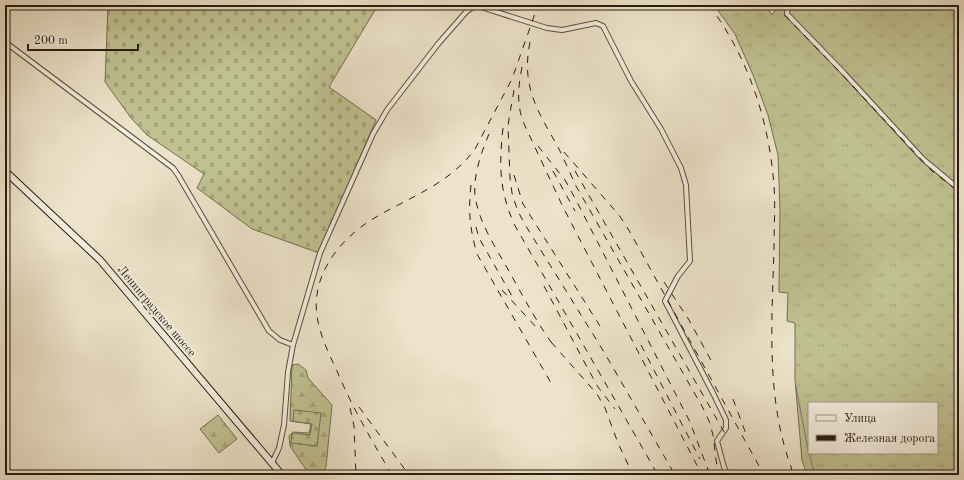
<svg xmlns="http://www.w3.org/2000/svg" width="964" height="480" font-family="'Old Standard TT',serif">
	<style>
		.grass { fill: url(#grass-tufts); stroke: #746e50; fill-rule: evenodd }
		.forest { fill: url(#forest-firs); stroke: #746e50 }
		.cemetery { fill: url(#cemetery-stones); stroke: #746e50 }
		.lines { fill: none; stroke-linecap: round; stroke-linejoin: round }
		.stream { stroke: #707b7a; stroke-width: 1 }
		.minor-casing { stroke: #594e3e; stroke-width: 6 }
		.secondary-casing { stroke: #281c0f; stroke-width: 8 }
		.minor { stroke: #f3eddd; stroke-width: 4 }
		.secondary { stroke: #f3eddd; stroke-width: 6 }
		.rail { stroke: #281c0f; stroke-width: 1; stroke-dasharray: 7 7; stroke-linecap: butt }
		.labels { text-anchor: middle; stroke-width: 4; stroke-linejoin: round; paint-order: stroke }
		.street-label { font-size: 12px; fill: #281c0f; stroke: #f3eddd }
	</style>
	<defs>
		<pattern id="grass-tufts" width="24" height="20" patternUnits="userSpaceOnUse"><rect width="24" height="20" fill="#c0c191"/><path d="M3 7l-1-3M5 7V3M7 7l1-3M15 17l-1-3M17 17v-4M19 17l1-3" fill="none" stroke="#a5a57c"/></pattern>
		<pattern id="forest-firs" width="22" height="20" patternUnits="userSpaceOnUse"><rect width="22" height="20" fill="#c0c191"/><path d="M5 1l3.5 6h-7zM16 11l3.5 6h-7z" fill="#a5a57c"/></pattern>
		<pattern id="cemetery-stones" width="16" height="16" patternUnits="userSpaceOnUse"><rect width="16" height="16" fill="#c0c191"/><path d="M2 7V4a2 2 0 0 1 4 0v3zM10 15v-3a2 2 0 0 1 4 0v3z" fill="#a5a57c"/></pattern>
	</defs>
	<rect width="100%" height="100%" fill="#ede3ca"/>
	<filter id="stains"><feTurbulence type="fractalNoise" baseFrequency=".005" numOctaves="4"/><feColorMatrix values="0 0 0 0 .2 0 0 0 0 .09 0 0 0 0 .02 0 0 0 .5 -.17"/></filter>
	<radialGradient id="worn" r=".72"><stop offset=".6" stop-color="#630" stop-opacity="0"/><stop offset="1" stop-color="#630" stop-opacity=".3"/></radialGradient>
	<!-- grass -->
	<path class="grass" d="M714,5H765L772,15L779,5H959V475H807L802,460L795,380V323L787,321L788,293L779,292L780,209L778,155L768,115L753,75L735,34ZM809,403H937V453H809Z"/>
	<!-- forest -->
	<g class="forest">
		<path d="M298,364L306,370L308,378L332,405L326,467L321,475L309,474L290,446L289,436L293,432L309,433L311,424L290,421L292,365Z"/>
		<path d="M218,415L237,439L219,453L200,429Z"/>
	</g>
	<!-- cemetery -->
	<g class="cemetery">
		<path d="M108,5H378L329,87L376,120L319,253L252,229L197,188L204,174L147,135L131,118L105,82Z"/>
		<path d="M294,410L321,413L317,446L291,443L292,433L310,435L312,424L293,421Z"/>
	</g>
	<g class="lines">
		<!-- stream -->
		<path class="stream" d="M796,387L808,450L815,475"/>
		<!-- minor casing -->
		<g class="minor-casing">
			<g id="minor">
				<path d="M788,5L787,14L844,73L923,159L959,189"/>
				<path d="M5,42L173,168L178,175L269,331L280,340L293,345"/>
				<path d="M272,463L279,448L284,425L288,372L293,345L320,253L373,134L387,110L438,44L466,12L474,6L481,7L547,28L562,30L596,23L603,26L631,81L661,129L681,168L686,185L690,261L678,276L665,301L714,395L726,420V428L717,441L724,467L728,475"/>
			</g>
		</g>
		<!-- secondary casing -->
		<g class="secondary-casing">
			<path id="secondary" d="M5,171L100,260L282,475"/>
		</g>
		<!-- minor -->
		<use href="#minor" class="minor"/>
		<!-- secondary -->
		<use href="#secondary" class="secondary"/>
		<!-- rail -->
		<g class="rail">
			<path d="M709,5C746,54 767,114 773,175C776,199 774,224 774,248C772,324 765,402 794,475"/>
			<path d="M775,5L836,68L932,171L959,192"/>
			<path d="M530,42C521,86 537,110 558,147C564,159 570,173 576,186L703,408L709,421L713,435L718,475"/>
			<path d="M522,67C518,88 516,106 525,126L563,207L702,475"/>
			<path d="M514,90L510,113L508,126L510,178L512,193L517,209L524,223L604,352L675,475"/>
			<path d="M503,128C499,165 499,189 514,224L658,475"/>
			<path d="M489,134C481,153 473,176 475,196C479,224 497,249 510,273C524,298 537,323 554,346"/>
			<path d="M538,146L565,180L576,200L690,422L710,475"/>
			<path d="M564,152L619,215L630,232L764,475"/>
			<path d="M553,171L575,211"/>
			<path d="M575,171L727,437"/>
			<path d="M514,175L523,204L600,326"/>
			<path d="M471,185C468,211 470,230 477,254L551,383"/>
			<path d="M476,227L479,238L512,296"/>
			<path d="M664,282L689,320L713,364"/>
			<path d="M544,286L587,367L598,387L615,409"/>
			<path d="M502,290L537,328"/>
			<path d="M551,342L597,394L605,408L618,443L633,475"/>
			<path d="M641,345L700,459"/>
			<path d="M733,399L746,434"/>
			<path d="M359,407L409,475"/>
			<path d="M350,408L354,426L356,475"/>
			<path d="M392,475C372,441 352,407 337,371C330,356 323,342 319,326C307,282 335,243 371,220C407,198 449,185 475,149L512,79L538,5"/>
		</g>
	</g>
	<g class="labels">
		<!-- street labels -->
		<g class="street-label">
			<text transform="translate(157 311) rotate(50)" y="4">Ленинградское шоссе</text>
		</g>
	</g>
	<!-- margin -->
	<rect width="964" height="480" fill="none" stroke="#ede3ca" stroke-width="20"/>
	<rect x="6" y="6" width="952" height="468" fill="none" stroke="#281c0f" stroke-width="2"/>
	<rect x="10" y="10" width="944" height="460" fill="none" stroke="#281c0f"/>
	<!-- legend -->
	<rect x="808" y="402" width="130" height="52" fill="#f3eddd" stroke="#a2998b"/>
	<rect x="816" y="415" width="20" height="6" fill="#f3eddd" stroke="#a2998b"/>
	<text x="844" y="422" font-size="12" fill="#281c0f">Улица</text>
	<rect x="816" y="435" width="20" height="6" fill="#281c0f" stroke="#a2998b"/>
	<text x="844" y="442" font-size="12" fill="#281c0f">Железная дорога</text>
	<!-- scale -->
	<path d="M28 44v6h110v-6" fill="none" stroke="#281c0f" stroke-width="2"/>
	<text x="34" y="44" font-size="12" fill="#281c0f" stroke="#f3eddd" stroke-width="3" paint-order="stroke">200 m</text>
	<rect width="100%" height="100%" filter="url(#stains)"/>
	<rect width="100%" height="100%" fill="url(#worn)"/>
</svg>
